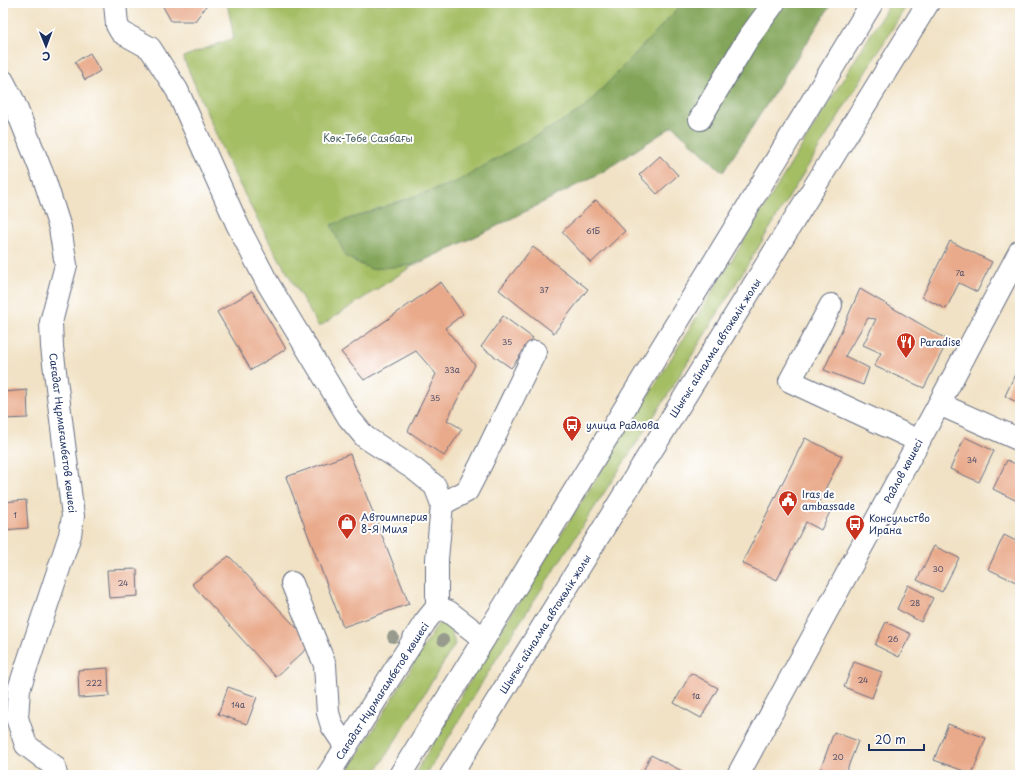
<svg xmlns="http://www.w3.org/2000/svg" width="1023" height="778" font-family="'Playpen Sans',sans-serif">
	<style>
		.green { fill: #a4be64; stroke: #607661 }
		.forest { fill: #83a55a; stroke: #4f6a5c }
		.building { fill: #e9aa8b }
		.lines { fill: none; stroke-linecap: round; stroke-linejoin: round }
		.minor-casing { stroke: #666e82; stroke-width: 24 }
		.major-casing { stroke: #666e82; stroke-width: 24 }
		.minor { stroke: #fff; stroke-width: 22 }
		.major { stroke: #fff; stroke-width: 22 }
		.tree { fill: #969b8d }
		.labels { text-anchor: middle; stroke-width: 4; stroke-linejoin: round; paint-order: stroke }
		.number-label { font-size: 8px; fill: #4e4e69 }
		.park-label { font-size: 10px; fill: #4b6160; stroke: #fff }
		.poi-label { font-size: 10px; fill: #1b2f5e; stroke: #fff; text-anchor: start }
		.street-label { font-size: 10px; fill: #1b2f5e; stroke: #fff }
	</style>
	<rect width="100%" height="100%" fill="#fff"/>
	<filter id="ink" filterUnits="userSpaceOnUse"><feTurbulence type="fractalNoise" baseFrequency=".025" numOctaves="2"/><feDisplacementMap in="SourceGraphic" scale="8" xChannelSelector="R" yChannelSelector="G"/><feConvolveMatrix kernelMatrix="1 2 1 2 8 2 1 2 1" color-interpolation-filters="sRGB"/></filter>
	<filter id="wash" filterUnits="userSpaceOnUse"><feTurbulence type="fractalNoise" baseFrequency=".012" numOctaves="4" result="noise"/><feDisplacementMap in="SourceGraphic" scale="16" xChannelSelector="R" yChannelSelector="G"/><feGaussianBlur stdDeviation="0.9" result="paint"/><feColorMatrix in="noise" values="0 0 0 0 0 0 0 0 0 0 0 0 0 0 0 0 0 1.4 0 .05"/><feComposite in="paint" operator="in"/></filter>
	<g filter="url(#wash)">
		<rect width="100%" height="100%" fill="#f1e2c5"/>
		<!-- green -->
		<g class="green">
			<path d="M227,3H832L723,172L673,126L602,172L489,230L414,265L319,327L266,236L227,160L183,57L234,38Z"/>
			<path d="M890,3H908L667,396L500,653L426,775H414L491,646L653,388Z"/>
			<path d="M441,619L448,620L455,644L374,775H344L355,760Z"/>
		</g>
		<!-- forest -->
		<path class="forest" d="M683,3H832L723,172L673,126L602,172L489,230L414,265L371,269L346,257L331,225L456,182L583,109Z"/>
		<g id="blocks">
			<!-- building -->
			<g class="building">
				<path d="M161,3H208L195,21H171Z"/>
				<path d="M90,53L100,71L85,80L75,62Z"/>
				<path d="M660,156L678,175L657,194L639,175Z"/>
				<path d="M596,200L625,231L591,263L562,232Z"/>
				<path d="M950,241L992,262L977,292L959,283L946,309L922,297Z"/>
				<path d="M533,247L588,289L554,333L499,290Z"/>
				<path d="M441,282L463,314L445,328L475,365L447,420L462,429L444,456L408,431L436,374L416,351L364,380L341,352Z"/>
				<path d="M860,289L948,340L924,388L874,366L881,353L863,345L876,319L868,318L845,356L869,368L863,385L824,370Z"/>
				<path d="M252,291L286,349L251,370L217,312Z"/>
				<path d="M503,316L533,338L511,368L481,347Z"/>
				<path d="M1017,370L1020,372V404L1005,396Z"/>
				<path d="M27,390L28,418L3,419V392Z"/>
				<path d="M965,437L994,451L979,482L950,469Z"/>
				<path d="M805,438L842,456L818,503L831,510L821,530L806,522L777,580L742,563Z"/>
				<path d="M350,454L409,604L343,627L286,477Z"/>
				<path d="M1007,460L1020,466V494L1017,501L993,489Z"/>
				<path d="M26,500L28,528L3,530V502Z"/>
				<path d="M1004,535L1020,543V584L988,569Z"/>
				<path d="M934,546L959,558L942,592L917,580Z"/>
				<path d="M229,556L312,644L276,677L192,584Z"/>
				<path d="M137,569L138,596L109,598L107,570Z"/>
				<path d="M908,585L933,598L921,622L897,609Z"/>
				<path d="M886,622L911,634L899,657L875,645Z"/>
				<path d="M854,662L882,672L872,698L844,687Z"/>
				<path d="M108,668L109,696L79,698L78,670Z"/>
				<path d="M691,673L718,688L701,718L674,703Z"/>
				<path d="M228,687L257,697L247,724L218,714Z"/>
				<path d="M948,724L986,738L972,774L934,760Z"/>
				<path d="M834,732L858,741L845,775H823L819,773Z"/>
				<path d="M651,755L682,771L680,775H641Z"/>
			</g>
		</g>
	</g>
	<g filter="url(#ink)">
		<use href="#blocks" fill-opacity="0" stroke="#666e82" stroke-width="1"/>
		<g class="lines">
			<!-- minor casing -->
			<g class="minor-casing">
				<g id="minor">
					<path d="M115,3L117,25L121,32L150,48L177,90L238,226L267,282L349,418L365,437L414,469L435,486L442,504L437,559V607"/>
					<path d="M3,81L13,100L44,178L60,228L66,265L51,322L52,347L73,516L70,535L19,689L17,718L26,745L54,766L56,775"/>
					<path d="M700,119L747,40L774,3"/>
					<path d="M831,305L790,381L919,441"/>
					<path d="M939,404L1020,440"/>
					<path d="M442,504L467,491L481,464L535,352"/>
					<path d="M292,583L325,665L328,713L332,726L346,747"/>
					<path d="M437,607L449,612L484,639"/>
					<path d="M328,775L425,622L437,607"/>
					<path d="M738,775L939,404L1020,251"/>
				</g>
			</g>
			<!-- major casing -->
			<g class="major-casing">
				<g id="major">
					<path d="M400,775L484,639L872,3"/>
					<path d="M451,775L928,3"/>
				</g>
			</g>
			<!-- minor -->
			<use href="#minor" class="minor"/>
			<!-- major -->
			<use href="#major" class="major"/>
		</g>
		<!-- trees -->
		<g class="tree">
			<circle cx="393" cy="637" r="6"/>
			<circle cx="443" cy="640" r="6"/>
		</g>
	</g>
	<!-- icons -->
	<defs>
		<g id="restaurant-pin" transform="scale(1)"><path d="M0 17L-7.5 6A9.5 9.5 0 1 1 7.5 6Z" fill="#c8321e" stroke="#fff"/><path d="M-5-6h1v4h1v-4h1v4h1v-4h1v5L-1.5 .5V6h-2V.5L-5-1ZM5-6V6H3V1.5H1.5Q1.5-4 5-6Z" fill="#fff"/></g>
		<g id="bus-pin" transform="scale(1)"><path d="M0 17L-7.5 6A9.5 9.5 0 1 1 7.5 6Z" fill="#c8321e" stroke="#fff"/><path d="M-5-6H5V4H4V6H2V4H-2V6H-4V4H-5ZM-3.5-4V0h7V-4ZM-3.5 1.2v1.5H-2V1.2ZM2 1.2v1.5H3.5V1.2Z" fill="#fff"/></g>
		<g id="civic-pin" transform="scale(1)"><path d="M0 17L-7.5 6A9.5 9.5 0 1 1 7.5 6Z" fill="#c8321e" stroke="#fff"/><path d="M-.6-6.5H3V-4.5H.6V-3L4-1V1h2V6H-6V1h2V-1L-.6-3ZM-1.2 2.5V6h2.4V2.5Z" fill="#fff"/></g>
		<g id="shop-pin" transform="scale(1)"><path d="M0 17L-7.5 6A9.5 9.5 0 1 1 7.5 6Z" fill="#c8321e" stroke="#fff"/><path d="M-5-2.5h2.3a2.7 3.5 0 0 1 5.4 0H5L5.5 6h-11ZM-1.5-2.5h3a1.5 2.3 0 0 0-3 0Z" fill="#fff"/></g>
	</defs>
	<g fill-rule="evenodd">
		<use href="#restaurant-pin" x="906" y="342"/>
		<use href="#bus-pin" x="572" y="425"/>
		<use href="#civic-pin" x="788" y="500"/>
		<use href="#shop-pin" x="347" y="523"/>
		<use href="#bus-pin" x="855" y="524"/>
	</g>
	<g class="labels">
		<!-- number labels -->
		<g class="number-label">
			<text x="593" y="234">61Б</text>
			<text x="960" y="276">7а</text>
			<text x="544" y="293">37</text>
			<text x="507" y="345">35</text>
			<text x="452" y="373">33а</text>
			<text x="435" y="401">35</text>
			<text x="972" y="463">34</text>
			<text x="15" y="518">1</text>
			<text x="938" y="572">30</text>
			<text x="123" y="586">24</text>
			<text x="915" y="606">28</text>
			<text x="893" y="642">26</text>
			<text x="863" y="683">24</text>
			<text x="94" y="686">222</text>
			<text x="696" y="699">1а</text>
			<text x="238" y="708">14а</text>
			<text x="838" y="760">20</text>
		</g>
		<!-- park labels -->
		<g class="park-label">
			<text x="368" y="142">Көк-Төбе Саябағы</text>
		</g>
		<!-- poi labels -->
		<g class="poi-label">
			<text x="920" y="346">Paradise</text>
			<text x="586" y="429">улица Радлова</text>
			<text x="802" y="498">Iras de<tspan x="802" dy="12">ambassade</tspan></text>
			<text x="361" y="521">Автоимперия<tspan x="361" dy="12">8-Я Миля</tspan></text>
			<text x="869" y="522">Консульство<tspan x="869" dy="12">Ирана</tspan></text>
		</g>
		<!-- street labels -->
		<g class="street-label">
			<text transform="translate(715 348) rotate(-58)" y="4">Шығыс айналма автокөлік жолы</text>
			<text transform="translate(63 433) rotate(83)" y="4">Сағадат Нұрмағамбетов көшесі</text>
			<text transform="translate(903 471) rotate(-62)" y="4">Радлов көшесі</text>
			<text transform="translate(545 624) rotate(-58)" y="4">Шығыс айналма автокөлік жолы</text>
			<text transform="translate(382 691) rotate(-57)" y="4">Сағадат Нұрмағамбетов көшесі</text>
		</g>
	</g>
	<!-- margin -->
	<rect width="1023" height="778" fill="none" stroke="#fff" stroke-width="16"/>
	<!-- north arrow -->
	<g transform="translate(46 46) rotate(179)" stroke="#ffffff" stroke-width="3" paint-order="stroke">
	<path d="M0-3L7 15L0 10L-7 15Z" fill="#1b2f5e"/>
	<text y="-6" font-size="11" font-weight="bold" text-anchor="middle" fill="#1b2f5e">С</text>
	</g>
	<!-- scale -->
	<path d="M869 744v6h55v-6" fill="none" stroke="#1b2f5e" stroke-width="2"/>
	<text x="875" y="744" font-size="12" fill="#1b2f5e" stroke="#ffffff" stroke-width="3" paint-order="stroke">20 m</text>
</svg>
